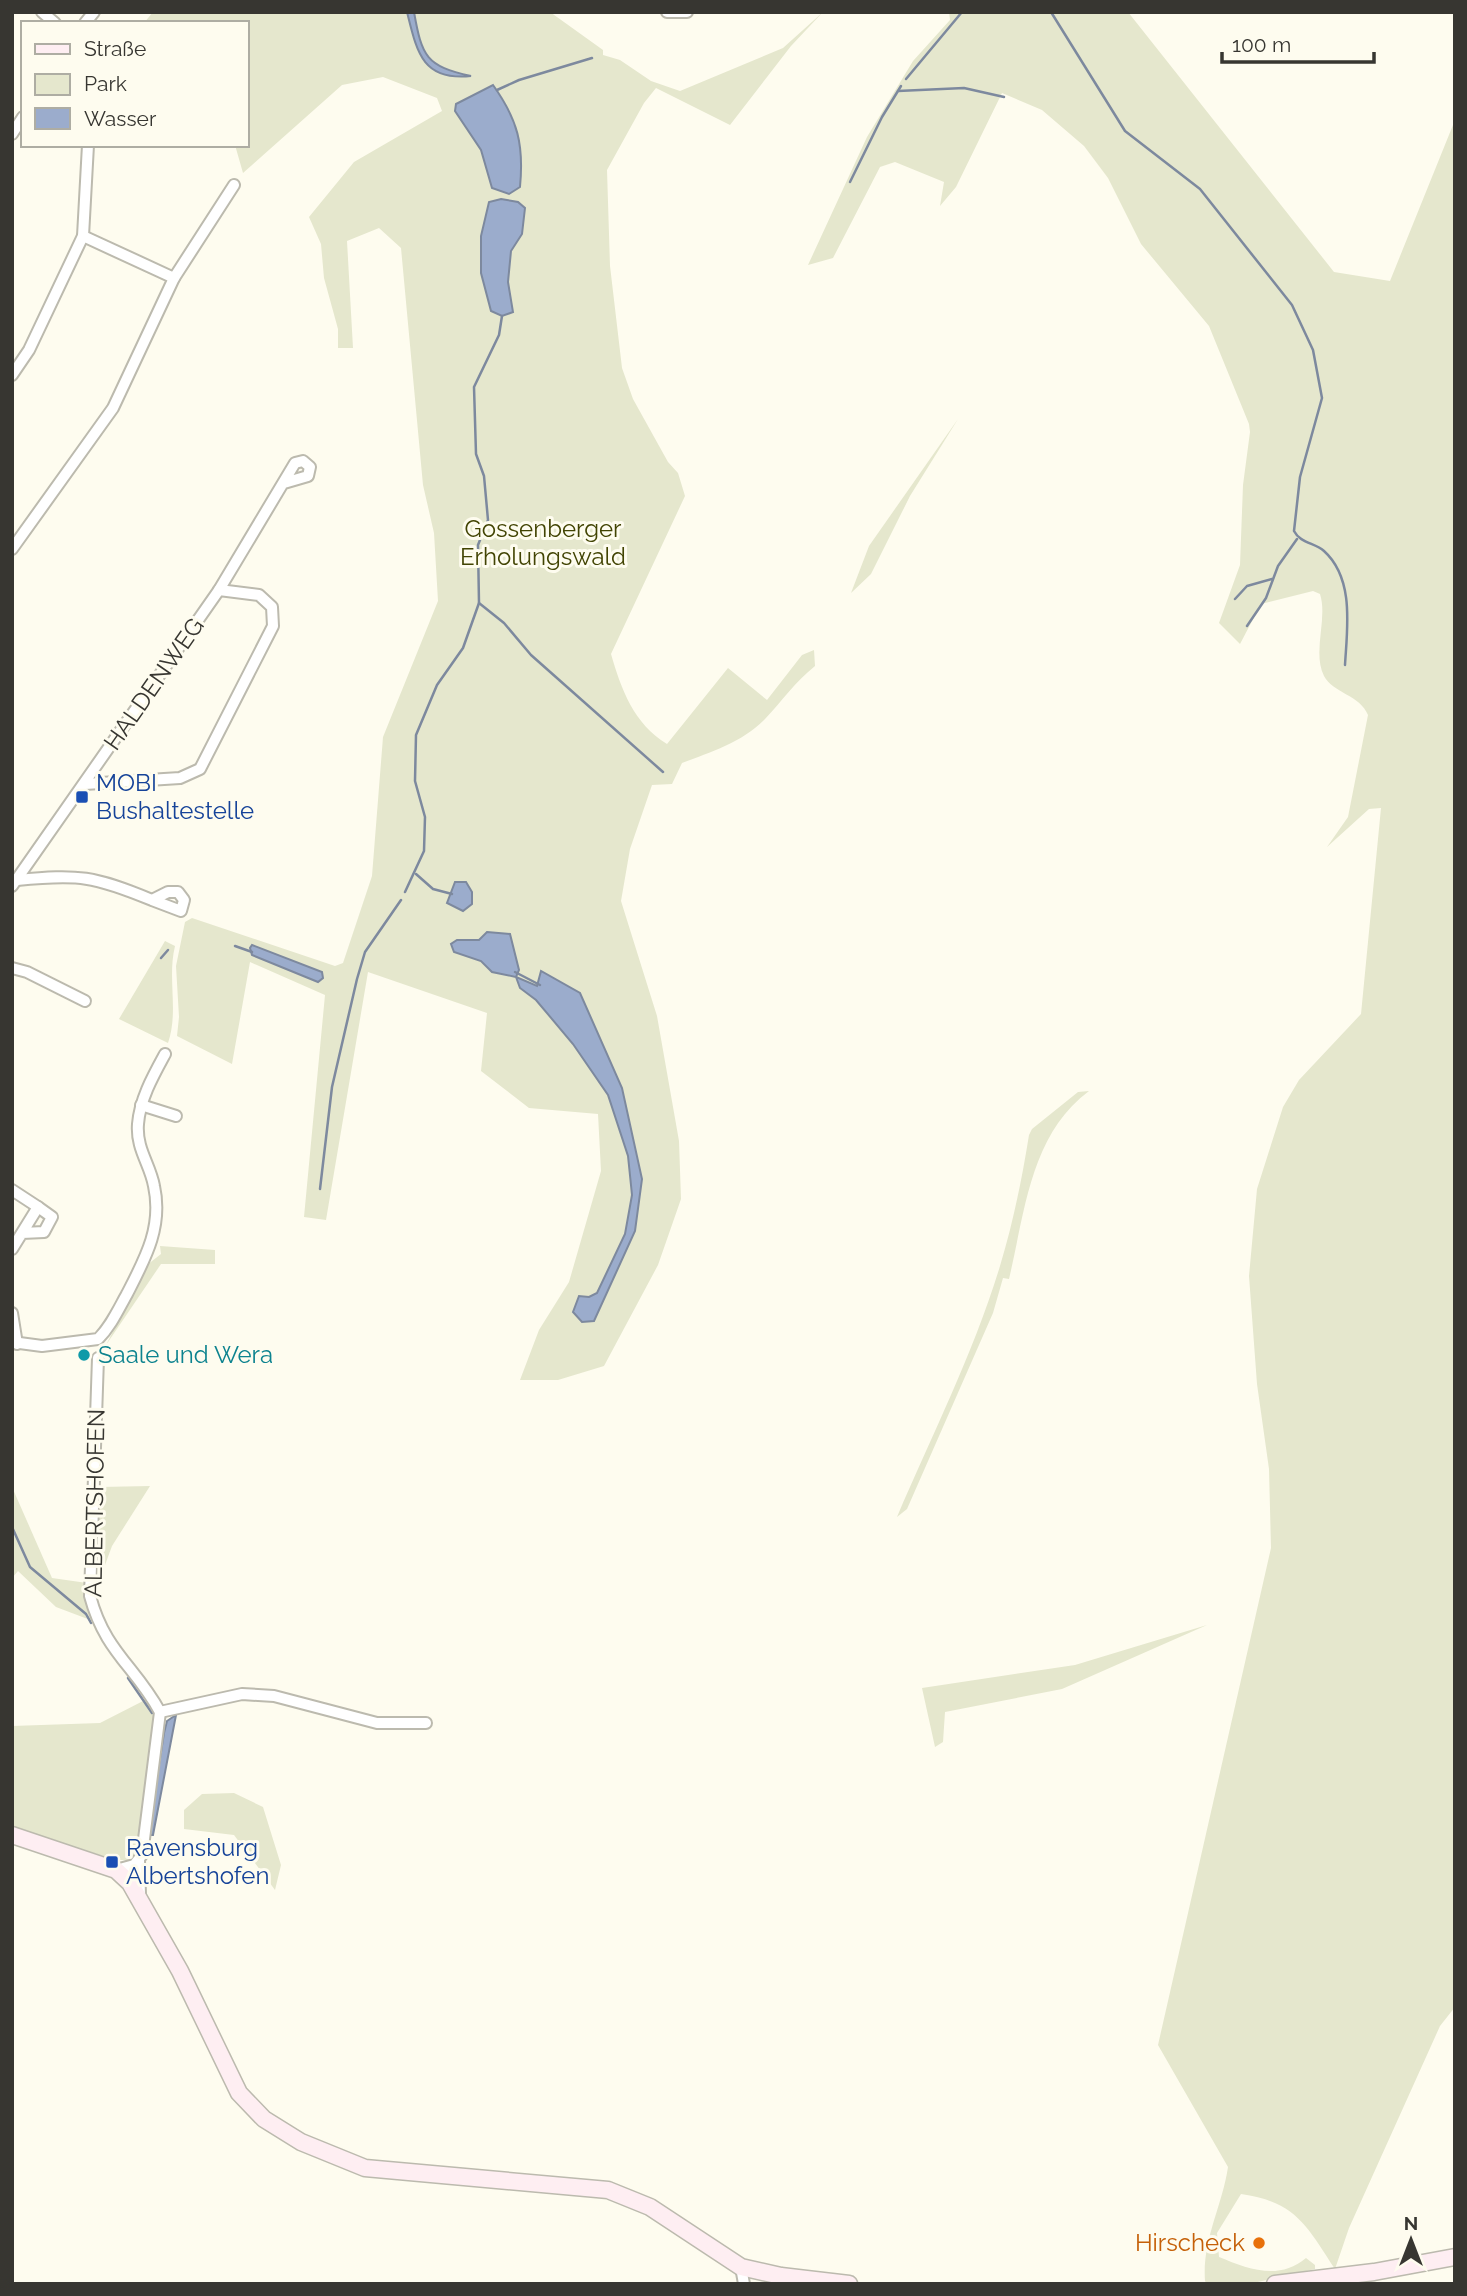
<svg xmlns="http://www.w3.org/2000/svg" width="1467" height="2296" font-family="Raleway,sans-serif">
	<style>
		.green { fill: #e5e7cd }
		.water { fill: #9baccc; stroke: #7d899e; stroke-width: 2 }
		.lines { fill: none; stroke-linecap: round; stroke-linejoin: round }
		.stream { stroke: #7d899e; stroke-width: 2.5 }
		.minor-casing { stroke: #bcbaae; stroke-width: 14 }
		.secondary-casing { stroke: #bcbaae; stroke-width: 19 }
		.minor { stroke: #fff; stroke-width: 10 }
		.secondary { stroke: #feeef2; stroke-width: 16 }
		.transit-dot { fill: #1a4fb4; stroke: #fefcef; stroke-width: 2.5 }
		.culture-dot { fill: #0f9aa8; stroke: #fefcef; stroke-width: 2.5 }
		.food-dot { fill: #e8710a; stroke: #fefcef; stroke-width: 2.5 }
		.labels { text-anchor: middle; stroke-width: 6; stroke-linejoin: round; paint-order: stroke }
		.park-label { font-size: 24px; fill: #424403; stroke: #fefcef }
		.street-label { font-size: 24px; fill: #373631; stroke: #fefcef }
		.transit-label { font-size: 24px; fill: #164399; stroke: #fefcef; text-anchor: start }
		.culture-label { font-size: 24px; fill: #0d838f; stroke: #fefcef; text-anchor: start }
		.food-label { font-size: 24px; fill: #c56008; stroke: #fefcef; text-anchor: end }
	</style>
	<rect width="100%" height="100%" fill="#fefcef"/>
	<!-- green -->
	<g class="green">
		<path d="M153,12H550L603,50V55L620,60L651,81L680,91L783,48L823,12L791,46L730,125L656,88L644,103L607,170L610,266L622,368L633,399L668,462L678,473L685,496L611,654C621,689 634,724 667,744L728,668L767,700L802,655L814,650L815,666C795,682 782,701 765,719C743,742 711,752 682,763L672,784L652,785L630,849L621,901L657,1016L679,1141L681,1199L658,1265L604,1366L558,1380H520L539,1330L569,1282L601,1171L598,1114L529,1108L481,1071L487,1013L368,972L326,1220L304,1217L325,995L250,962L232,1064L177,1036L179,1017L176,966L185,922L192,918L335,966L343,963L372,876L383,737L438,601L434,533L423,485L401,248L379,228L347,241L353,348H338V329L324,278L321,244L309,217L354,162L442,111L437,98L383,77L342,85L243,173L235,145H247V23H144Z"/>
		<path d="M949,12H1128L1334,272L1390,281L1455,120V2007L1440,2026L1349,2228L1335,2269C1306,2225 1296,2202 1241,2194L1217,2233L1219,2257C1248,2269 1279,2281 1306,2258L1315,2265V2269L1249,2284H1207L1205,2281C1202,2240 1222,2207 1228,2167L1158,2045L1271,1548L1269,1469L1257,1384L1249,1276L1257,1189L1283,1107L1299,1080L1361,1014L1381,808L1369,809L1327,847L1348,817L1368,715C1360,695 1333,693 1324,676C1312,651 1328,619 1320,594L1313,591L1261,604L1240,644L1219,623L1240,565L1243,485L1250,432L1249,424L1209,326L1141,244L1108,178L1084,146L1042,110L1002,93L956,187L940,206L944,182L895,162L880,167L833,258L808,265L867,137L913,61L950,20Z"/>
		<path d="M958,419L910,496L871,574L851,593L869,546Z"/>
		<path d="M165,941L175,946C167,979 179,1011 168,1043L119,1019Z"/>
		<path d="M1089,1091C1030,1135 1025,1212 1009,1279L1003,1278L993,1313L907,1509L897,1517C932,1435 974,1352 1000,1266C1013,1223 1022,1179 1029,1135L1032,1129L1078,1092Z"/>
		<path d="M160,1246L215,1250V1264H161L106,1345L147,1265L161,1254Z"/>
		<path d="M150,1486L112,1546L98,1584L100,1487Z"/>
		<path d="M12,1487L52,1578L87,1583V1605L93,1621L56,1607L18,1571L12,1578Z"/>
		<path d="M1207,1625L1062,1689L945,1712L943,1742L935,1747L922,1688L1075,1665Z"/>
		<path d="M147,1699L157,1722L139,1849L129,1860H117L12,1828V1726L100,1723Z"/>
		<path d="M234,1793L263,1807L281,1865L275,1890L234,1835L184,1829V1810L202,1794Z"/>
	</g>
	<!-- water -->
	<g class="water">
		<path d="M407,12H414C422,57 426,66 471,76C422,81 417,52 407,12Z"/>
		<path d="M493,85C518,120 524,145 520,187L509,194L492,188L481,150L455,111L456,104Z"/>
		<path d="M501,199L518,202L525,208L522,234L511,251L508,282L513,312L502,316L491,311L481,273V236L489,202Z"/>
		<path d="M455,882H466L472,892V904L463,911L447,903Z"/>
		<path d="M487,932L510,934L519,970L516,977L537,986L541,971L580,993L622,1088L642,1179L635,1231L594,1321L582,1322L573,1312L579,1296L589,1297L597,1293L625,1234L632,1195L628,1156L608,1095L573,1044L536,1000L520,988L516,977L492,972L481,961L454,952L451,944L457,940H479Z"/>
		<path d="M252,945L322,972L323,978L318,982L252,955L250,948Z"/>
		<path d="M176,1715L153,1835H148L164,1733L167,1721Z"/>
	</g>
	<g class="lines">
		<!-- stream -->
		<g class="stream">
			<path d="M1051,12L1125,131L1200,189L1292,305L1313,350L1322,398L1300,477L1294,531C1300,543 1315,543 1324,551C1355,579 1347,629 1345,665"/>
			<path d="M906,79L962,12"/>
			<path d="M497,90L519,80L592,58"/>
			<path d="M898,91L964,88L1004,97"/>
			<path d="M850,182L882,117L901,86"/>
			<path d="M1235,599L1247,586L1272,579"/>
			<path d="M479,603L504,623L531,655L663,772"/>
			<path d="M1247,626L1266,598L1278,566L1297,539"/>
			<path d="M416,874L433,889L452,894"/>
			<path d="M405,892L424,851L425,817L415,781L416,735L437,685L463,648L479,603L478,545L488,520L484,476L476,454L474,387L499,335L502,316"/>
			<path d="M235,946L252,952"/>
			<path d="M161,958L168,950"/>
			<path d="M515,972L540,985"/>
			<path d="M320,1189L332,1087L357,979L365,952L401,900"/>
			<path d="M12,1527L30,1567L86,1614L91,1623"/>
			<path d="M128,1678L152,1713"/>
		</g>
		<!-- minor casing -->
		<g class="minor-casing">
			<g id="minor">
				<path d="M42,12L55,23"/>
				<path d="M667,12H687"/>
				<path d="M85,23L94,12"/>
				<path d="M12,134L23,117"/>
				<path d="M174,278L234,185"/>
				<path d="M12,375L29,350L83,236L88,145"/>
				<path d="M12,549L113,408L174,278L83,236"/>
				<path d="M85,784L180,778L200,769L273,626L272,607L259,595L219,590"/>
				<path d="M17,880C79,874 94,876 152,900L168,892H178L184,900L181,911L152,900"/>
				<path d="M12,886L219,590L295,463L303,461L310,467L308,476L284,483"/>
				<path d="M12,968L27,972L85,1001"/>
				<path d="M141,1105L176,1116"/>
				<path d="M12,1190L38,1207"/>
				<path d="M12,1249L38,1207L52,1217L44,1232L22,1233"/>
				<path d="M12,1313L17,1344"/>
				<path d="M12,1342L42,1346L98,1339C111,1326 118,1310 127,1294C145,1259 163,1227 154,1186C150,1164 136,1149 138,1124C140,1099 153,1076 165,1054"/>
				<path d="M98,1358L90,1596C105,1652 135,1666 160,1712L142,1855L134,1865L116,1870"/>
				<path d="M160,1712L242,1694L274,1696L377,1723H426"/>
				<path d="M139,1860L140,1895"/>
				<path d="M741,2267L744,2284"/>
			</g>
		</g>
		<!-- secondary casing -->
		<g class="secondary-casing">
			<g id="secondary">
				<path d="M12,1835L116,1870L130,1883L180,1971L239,2093L264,2119L301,2142L365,2168L608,2190L650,2207L741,2267L781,2276L849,2284"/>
				<path d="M1275,2284L1374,2272L1455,2257"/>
			</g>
		</g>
		<!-- minor -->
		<use href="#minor" class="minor"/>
		<!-- secondary -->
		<use href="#secondary" class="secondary"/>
	</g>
	<!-- markers -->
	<g class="transit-dot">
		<rect x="75" y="790" width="14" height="14" rx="3.5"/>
		<rect x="105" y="1855" width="14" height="14" rx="3.5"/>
	</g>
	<circle class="culture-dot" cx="84" cy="1355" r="7"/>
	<circle class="food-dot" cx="1259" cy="2243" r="7"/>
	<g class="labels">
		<!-- park labels -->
		<g class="park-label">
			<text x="543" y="537">Gossenberger<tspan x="543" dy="28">Erholungswald</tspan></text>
		</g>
		<!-- street labels -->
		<g class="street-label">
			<text transform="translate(154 684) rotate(-55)" y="8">HALDENWEG</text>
			<text transform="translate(95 1503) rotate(-89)" y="8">ALBERTSHOFEN</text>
		</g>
		<!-- transit labels -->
		<g class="transit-label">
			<text x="96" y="791">MOBI<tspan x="96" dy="28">Bushaltestelle</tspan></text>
			<text x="126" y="1856">Ravensburg<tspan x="126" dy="28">Albertshofen</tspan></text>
		</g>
		<!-- culture labels -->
		<g class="culture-label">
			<text x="98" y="1363">Saale und Wera</text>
		</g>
		<!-- food labels -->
		<g class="food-label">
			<text x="1245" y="2251">Hirscheck</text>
		</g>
	</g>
	<!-- border -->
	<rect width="1467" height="2296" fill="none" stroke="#373631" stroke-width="28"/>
	<!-- legend -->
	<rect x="21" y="21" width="228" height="126" fill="#fefcef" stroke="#aeada3" stroke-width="2"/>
	<rect x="35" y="44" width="35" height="10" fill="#feeef2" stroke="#aeada3" stroke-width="2"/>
	<text x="84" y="56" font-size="21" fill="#373631">Straße</text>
	<rect x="35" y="74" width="35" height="21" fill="#e5e7cd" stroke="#aeada3" stroke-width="2"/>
	<text x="84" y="91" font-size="21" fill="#373631">Park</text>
	<rect x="35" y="108" width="35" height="21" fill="#9baccc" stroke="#aeada3" stroke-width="2"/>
	<text x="84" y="126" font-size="21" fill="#373631">Wasser</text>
	<!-- north arrow -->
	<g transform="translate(1411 2240)" stroke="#fefcef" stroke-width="5" paint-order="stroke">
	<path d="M0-5L12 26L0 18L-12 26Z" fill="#373631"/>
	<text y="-10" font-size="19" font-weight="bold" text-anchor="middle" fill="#373631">N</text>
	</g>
	<!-- scale -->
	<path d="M1222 52v10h152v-10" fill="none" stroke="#373631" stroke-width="3.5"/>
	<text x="1232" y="52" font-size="21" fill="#373631" stroke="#fefcef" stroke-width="5" paint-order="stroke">100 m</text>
</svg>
